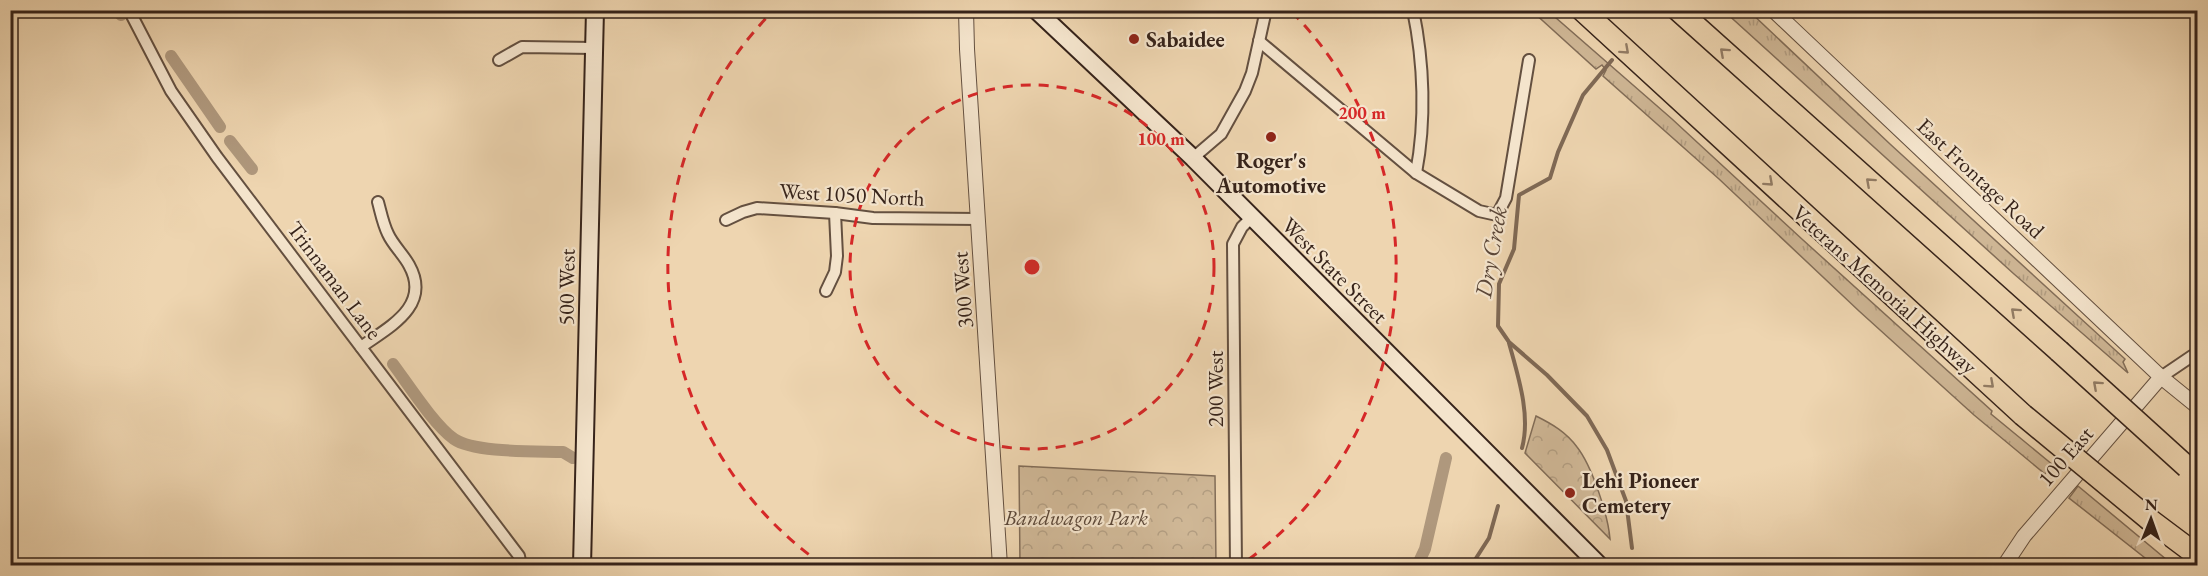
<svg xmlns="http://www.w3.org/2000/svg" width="2208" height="576" font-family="'EB Garamond',serif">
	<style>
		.grass { fill: url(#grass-tufts); stroke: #826d58; stroke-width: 1.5 }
		.park { fill: url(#park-crowns); stroke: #826d58; stroke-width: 1.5 }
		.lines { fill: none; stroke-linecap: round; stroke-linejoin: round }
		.stream { stroke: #7f6955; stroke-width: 4 }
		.canal { stroke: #af987d; stroke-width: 12 }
		.minor-casing { stroke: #645040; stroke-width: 14 }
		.tertiary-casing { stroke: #645040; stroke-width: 16 }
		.secondary-casing { stroke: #36231a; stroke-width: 20 }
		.motorway-casing { stroke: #36231a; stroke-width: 24 }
		.minor { stroke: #f4e4cc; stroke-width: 10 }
		.tertiary { stroke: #f4e4cc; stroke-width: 14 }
		.secondary { stroke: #f4e4cc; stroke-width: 16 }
		.motorway { stroke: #eed5b0; stroke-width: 21 }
		.motorway-bridge-casing { stroke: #36231a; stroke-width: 24; stroke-linecap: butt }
		.motorway-bridge { stroke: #eed5b0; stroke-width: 21 }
		.oneway { stroke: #927c65 }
		.ring { fill: none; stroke: #d62828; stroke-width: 3; stroke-dasharray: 10 8 }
		.poi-dot { fill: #8f2418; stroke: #f4e4cc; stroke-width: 2 }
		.labels { text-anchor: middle; stroke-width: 4.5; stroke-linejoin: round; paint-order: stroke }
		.poi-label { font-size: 22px; font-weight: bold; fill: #36231a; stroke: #f4e4cc; text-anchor: start }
		.street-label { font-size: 22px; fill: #36231a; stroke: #f4e4cc }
		.park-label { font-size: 22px; font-style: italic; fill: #5c4839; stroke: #f4e4cc }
		.water-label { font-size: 24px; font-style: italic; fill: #5a4638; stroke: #f4e4cc }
		.centre { fill: #d62828; stroke: #f4e4cc; stroke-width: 3 }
		.ring-label { font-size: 18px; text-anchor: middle; font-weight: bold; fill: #d62828; stroke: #f4e4cc; stroke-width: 4.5; stroke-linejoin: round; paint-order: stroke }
	</style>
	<defs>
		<pattern id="grass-tufts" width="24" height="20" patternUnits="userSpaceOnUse" patternTransform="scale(1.5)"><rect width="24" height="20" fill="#cfb796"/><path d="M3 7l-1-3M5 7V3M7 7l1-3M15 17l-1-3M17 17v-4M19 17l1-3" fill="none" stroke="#b29d81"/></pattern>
		<pattern id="park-crowns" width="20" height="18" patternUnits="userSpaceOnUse" patternTransform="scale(1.5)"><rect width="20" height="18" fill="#cfb796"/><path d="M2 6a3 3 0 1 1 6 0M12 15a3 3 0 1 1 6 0" fill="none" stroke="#b29d81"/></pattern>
	</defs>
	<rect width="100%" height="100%" fill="#eed5b0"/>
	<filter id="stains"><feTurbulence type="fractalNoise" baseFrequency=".00333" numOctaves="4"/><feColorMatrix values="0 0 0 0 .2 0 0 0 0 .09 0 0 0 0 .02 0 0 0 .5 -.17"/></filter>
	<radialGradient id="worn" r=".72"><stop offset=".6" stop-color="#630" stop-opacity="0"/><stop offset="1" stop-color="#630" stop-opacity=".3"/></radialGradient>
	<!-- grass -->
	<g class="grass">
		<path d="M1532,11H1548L1672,119L1803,240L1992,411L1991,414L2053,465L2045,474L1974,415L1859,311L1719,179L1603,76L1606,70L1602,65L1596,69Z"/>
		<path d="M1724,11H1749L1890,144L2125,359L2123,362L2128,373L2014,274Z"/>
		<path d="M2078,486L2173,565H2154L2069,498Z"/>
	</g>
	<!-- park -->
	<g class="park">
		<path d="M1536,416C1552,424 1566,432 1577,447C1592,466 1608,515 1610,539L1525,453Z"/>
		<path d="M1019,466L1215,476L1216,565H1020Z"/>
	</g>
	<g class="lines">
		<!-- stream -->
		<g class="stream">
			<path d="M1612,60L1583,95L1558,152L1550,178L1519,195L1514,249L1499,284L1498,326L1509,342L1547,375L1587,416L1607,450L1626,501L1632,548"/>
			<path d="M1509,343C1518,376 1531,415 1522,448"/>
			<path d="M1471,566L1489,538L1498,506"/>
		</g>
		<!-- canal -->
		<g class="canal">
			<path d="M117,10L121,15"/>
			<path d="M171,56L220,127"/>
			<path d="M230,141L252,169"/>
			<path d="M393,364C408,384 434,425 454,439C474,453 537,451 563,452L573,458"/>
			<path d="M1417,566L1425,549L1446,458"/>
		</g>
		<!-- minor casing -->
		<g class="minor-casing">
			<g id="minor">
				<path d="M129,10L171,91L217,157L519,556L521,566"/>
				<path d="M1413,10C1424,63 1426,121 1416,173"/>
				<path d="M1259,41L1416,173L1479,211L1497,215L1506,198L1529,60"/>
				<path d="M499,60L522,47L594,48"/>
				<path d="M1193,158L1221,134L1245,91L1252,73L1266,10"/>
				<path d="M726,220L743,212L757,208L835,213L873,218L978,219"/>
				<path d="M826,291L835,272L837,256L835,213"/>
				<path d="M361,347C389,327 432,306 409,265C403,254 393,245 388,234C383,224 381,213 378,202"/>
				<path d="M2161,377L2192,356L2198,355"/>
				<path d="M1236,566L1233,244L1242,227L1251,218"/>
			</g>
		</g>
		<!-- tertiary casing -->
		<g class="tertiary-casing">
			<g id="tertiary">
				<path d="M966,10L967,49L1000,566"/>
				<path d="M1773,10L2161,377L2198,407"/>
				<path d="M2004,566L2024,536L2161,377"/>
			</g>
		</g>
		<!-- secondary casing -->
		<g class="secondary-casing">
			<g id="secondary">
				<path d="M1036,10L1193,158L1600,566"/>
				<path d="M582,566L595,10"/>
			</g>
		</g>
		<!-- motorway casing -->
		<g class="motorway-casing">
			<g id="motorway">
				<path d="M1582,10L2023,415"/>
				<path d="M1678,10L2059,351"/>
				<path d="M2150,520L2198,556"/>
			</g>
		</g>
		<!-- minor -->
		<use href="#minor" class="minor"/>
		<!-- tertiary -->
		<use href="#tertiary" class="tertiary"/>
		<!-- secondary -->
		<use href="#secondary" class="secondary"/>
		<!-- motorway -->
		<use href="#motorway" class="motorway"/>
		<!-- motorway-bridge casing -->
		<g class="motorway-bridge-casing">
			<g id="motorway-bridge">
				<path d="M2059,351L2187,467"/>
				<path d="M2023,415L2150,520"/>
			</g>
		</g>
		<!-- motorway-bridge -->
		<use href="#motorway-bridge" class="motorway-bridge"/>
	</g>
	<!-- one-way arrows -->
	<defs><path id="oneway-chevron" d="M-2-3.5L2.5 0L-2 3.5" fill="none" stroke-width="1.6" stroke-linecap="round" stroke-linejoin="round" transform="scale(1.5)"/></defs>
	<g class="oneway">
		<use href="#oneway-chevron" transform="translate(1625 50) rotate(42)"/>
		<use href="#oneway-chevron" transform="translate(1724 52) rotate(-138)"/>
		<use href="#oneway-chevron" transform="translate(1769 182) rotate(42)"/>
		<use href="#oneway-chevron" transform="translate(1870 182) rotate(-138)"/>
		<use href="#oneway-chevron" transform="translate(2015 312) rotate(-138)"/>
		<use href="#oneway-chevron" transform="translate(1990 384) rotate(42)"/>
		<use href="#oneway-chevron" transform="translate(2097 385) rotate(-138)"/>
	</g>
	<!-- distance rings -->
	<g class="ring">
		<circle cx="1032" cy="267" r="182"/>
		<path d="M823 565A364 364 0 0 1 772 12M1292 12A364 364 0 0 1 1241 565"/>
	</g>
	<!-- markers -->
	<g class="poi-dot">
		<circle cx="1134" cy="39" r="6"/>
		<circle cx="1271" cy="137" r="6"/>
		<circle cx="1570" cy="493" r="6"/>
	</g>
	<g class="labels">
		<!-- poi labels -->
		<g class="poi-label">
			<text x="1146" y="47">Sabaidee</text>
			<text x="1271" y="168" text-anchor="middle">Roger's<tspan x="1271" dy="25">Automotive</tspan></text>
			<text x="1582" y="488">Lehi Pioneer<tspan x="1582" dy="25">Cemetery</tspan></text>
		</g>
		<!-- street labels -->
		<g class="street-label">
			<text transform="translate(1981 178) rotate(43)" y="8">East Frontage Road</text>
			<text transform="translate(852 194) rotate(3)" y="8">West 1050 North</text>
			<text transform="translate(1335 270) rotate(45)" y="8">West State Street</text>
			<text transform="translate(335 280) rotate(53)" y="8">Trinnaman Lane</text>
			<text transform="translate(566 287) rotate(-89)" y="8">500 West</text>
			<text transform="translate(1885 289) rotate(42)" y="8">Veterans Memorial Highway</text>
			<text transform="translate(962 290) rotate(-94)" y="8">300 West</text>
			<text transform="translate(1215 389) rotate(-90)" y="8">200 West</text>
			<text transform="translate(2065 456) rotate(-49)" y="8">100 East</text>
		</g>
		<!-- park labels -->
		<g class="park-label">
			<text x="1076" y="525">Bandwagon Park</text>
		</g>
		<!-- water labels -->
		<g class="water-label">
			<text transform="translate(1491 252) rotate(-80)" y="8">Dry Creek</text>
		</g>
	</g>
	<circle cx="1032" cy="267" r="9" class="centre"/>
	<g class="ring-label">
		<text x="1362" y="119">200 m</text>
		<text x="1161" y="145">100 m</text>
	</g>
	<!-- margin -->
	<rect width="2208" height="576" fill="none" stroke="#eed5b0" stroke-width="36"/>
	<rect x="12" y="12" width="2184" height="552" fill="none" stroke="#36231a" stroke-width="3"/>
	<rect x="18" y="18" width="2172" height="540" fill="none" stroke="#36231a" stroke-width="1.5"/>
	<!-- north arrow -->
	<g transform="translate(2151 519) rotate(1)" stroke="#f4e4cc" stroke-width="4.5" paint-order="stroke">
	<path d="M0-4.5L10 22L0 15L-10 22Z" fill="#36231a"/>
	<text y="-9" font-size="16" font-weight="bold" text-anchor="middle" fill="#36231a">N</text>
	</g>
	<rect width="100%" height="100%" filter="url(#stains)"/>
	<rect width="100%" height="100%" fill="url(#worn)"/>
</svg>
